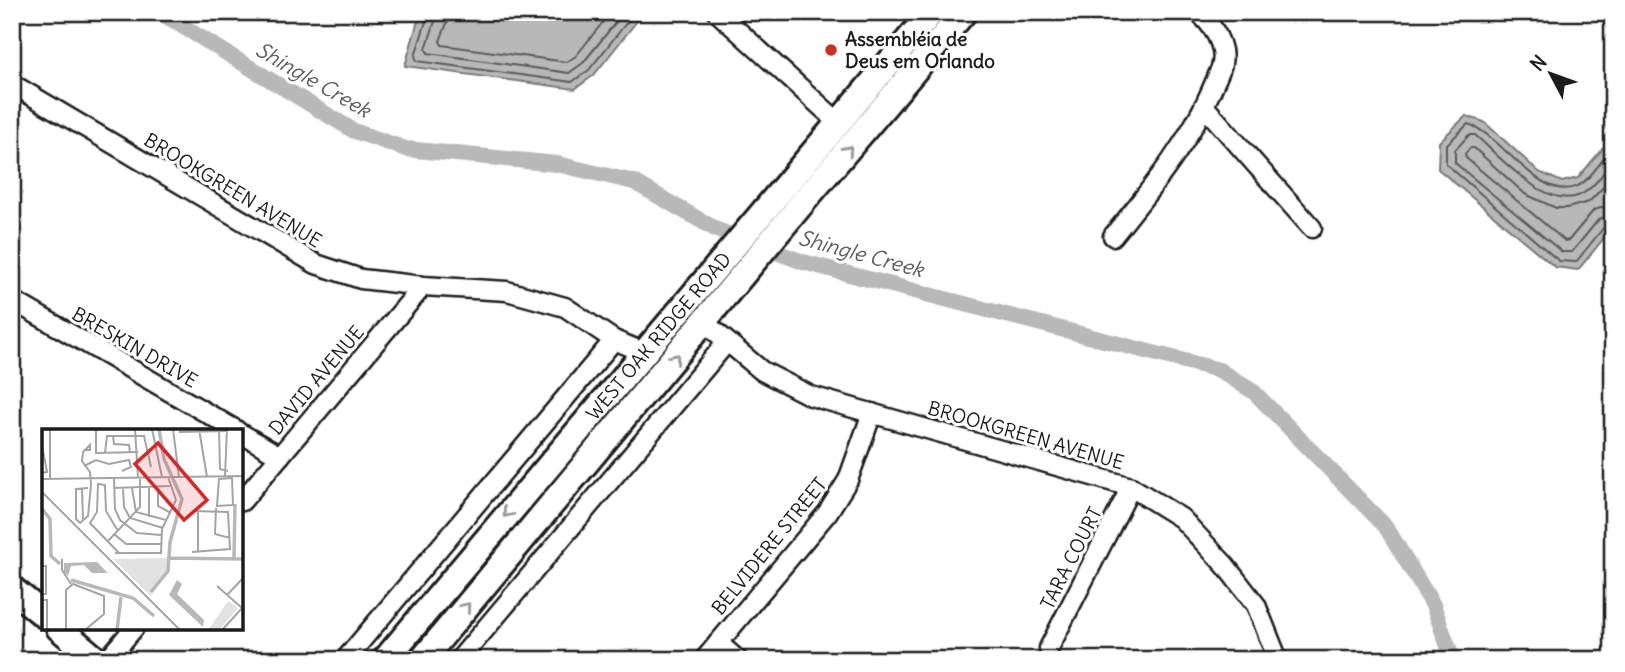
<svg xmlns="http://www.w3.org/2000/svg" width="1625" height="672" font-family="Delius,sans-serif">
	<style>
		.water { fill: #b8b8b8; stroke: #7a7a7a; stroke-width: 2 }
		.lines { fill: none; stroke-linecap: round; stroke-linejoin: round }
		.shore { stroke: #5a5a5a; stroke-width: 2 }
		.canal { stroke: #b8b8b8; stroke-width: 16 }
		.street-casing { stroke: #1c1c1c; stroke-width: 23 }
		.secondary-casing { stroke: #1c1c1c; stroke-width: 30 }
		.street { stroke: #fff; stroke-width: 18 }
		.secondary { stroke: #fff; stroke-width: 24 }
		.oneway { stroke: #999 }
		.poi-dot { fill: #c8321e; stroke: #fff; stroke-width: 2.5 }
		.labels { text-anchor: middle; stroke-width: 6; stroke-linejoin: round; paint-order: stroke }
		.poi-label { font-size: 19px; font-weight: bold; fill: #1c1c1c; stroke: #fff; text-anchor: start }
		.street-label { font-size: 19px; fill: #1c1c1c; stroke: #fff }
		.water-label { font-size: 21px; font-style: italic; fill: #5a5a5a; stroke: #fff }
		.inset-river { fill: none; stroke: #b8b8b8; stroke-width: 3.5 }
		.inset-road { fill: none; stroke: #a4a4a4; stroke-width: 2 }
		.view { fill: #d62828; fill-opacity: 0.15; stroke: #d62828; stroke-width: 3.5 }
		.inset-edge { fill: none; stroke: #1c1c1c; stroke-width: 3.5 }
	</style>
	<rect width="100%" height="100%" fill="#fff"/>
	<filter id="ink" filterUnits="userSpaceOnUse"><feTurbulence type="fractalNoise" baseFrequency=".0143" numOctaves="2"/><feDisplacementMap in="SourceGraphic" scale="14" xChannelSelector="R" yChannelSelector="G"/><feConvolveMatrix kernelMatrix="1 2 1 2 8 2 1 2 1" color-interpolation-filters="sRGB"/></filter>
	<g filter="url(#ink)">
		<!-- water -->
		<g class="water">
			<path d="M426,12H644L594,75L575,89L405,66L419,17Z"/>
			<path d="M1466,116L1484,122L1539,172L1562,182L1578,178L1613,136V227L1578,270L1555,267L1438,169L1439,142Z"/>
		</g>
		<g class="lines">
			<!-- shore -->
			<g class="shore">
				<path d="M429,12L415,56L417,61L572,82L589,70L635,12"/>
				<path d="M438,12L426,49L428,53L569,73L583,63L624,12"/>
				<path d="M449,12L447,23L440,41L442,45L567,62L576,56L611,12"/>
				<path d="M1613,147C1605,156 1591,178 1581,184C1542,208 1502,134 1468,124L1446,145V164L1559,261L1576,262L1604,227L1613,224"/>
				<path d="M1613,161C1605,170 1598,182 1588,190C1553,220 1500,156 1475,135H1469L1455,150V163L1562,252H1572L1599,219L1613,215"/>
				<path d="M1613,177L1589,202L1567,208H1556L1525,194L1474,148H1470L1465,154L1466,158L1565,241L1569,240L1594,210L1613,204"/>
			</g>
			<!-- canal -->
			<path class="canal" d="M159,12L354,131L406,149L557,164L634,182L717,230L803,262L1219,370L1254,392L1386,527L1433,605L1453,660"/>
			<!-- street casing -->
			<g class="street-casing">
				<g id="street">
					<path d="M717,12L839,123"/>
					<path d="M12,84L316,264L361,279L423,286L507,291L565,307L614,340L643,352"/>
					<path d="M1204,106L1312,228"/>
					<path d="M1113,236C1150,190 1188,145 1212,89C1215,81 1220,72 1222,64C1226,45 1212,24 1198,12"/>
					<path d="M12,300L236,430"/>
					<path d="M704,322L762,371L811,396L1131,487L1181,518L1225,565L1256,605L1278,660"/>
					<path d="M242,434L280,456"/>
					<path d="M242,501L423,286"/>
					<path d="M718,643L738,660"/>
					<path d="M1049,648L1131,487"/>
					<path d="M107,660L134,628"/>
					<path d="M345,660L614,340"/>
					<path d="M459,660L727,342"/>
					<path d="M704,660L828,512L848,480L872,413"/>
				</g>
			</g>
			<!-- secondary casing -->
			<g class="secondary-casing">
				<g id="secondary">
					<path d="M12,589L44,615"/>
					<path d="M59,628L97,660"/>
					<path id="s1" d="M385,660L932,12"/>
					<path d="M422,660L803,202L964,12"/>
				</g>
			</g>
			<!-- street -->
			<use href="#street" class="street"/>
			<!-- secondary -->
			<use href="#secondary" class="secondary"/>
		</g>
		<!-- one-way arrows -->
		<defs><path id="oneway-chevron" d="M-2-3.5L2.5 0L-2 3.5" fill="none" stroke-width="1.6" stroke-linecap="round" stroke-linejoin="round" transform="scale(1.75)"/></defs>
		<g class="oneway">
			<use href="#oneway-chevron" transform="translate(848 150) rotate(-48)"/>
			<use href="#oneway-chevron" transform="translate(675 358) rotate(-50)"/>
			<use href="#oneway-chevron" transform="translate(507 513) rotate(130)"/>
			<use href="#oneway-chevron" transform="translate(466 607) rotate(-50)"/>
		</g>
	</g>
	<!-- markers -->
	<circle class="poi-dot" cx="831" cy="50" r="7"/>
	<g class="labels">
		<!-- poi labels -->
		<g class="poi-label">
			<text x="845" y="46">Assembléia de<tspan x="845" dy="22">Deus em Orlando</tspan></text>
		</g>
		<!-- street labels -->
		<g class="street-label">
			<text transform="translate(233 190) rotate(31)" y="7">BROOKGREEN AVENUE</text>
			<text dy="7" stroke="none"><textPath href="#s1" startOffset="424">WEST OAK RIDGE ROAD</textPath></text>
			<text transform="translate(135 347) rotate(30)" y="7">BRESKIN DRIVE</text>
			<text transform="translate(316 380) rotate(-50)" y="7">DAVID AVENUE</text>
			<text transform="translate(1026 435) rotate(16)" y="7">BROOKGREEN AVENUE</text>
			<text transform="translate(769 546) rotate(-51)" y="7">BELVIDERE STREET</text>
			<text transform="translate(1071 558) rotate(-63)" y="7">TARA COURT</text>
		</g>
		<!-- water labels -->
		<g class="water-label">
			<text transform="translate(313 80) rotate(30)" y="7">Shingle Creek</text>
			<text transform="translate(861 254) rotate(15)" y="7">Shingle Creek</text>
		</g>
	</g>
	<!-- overview -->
	<g transform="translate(42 429)">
		<rect width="201" height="201" fill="#fff"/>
		<path d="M127,129L124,144L109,167L71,130ZM186,172L196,179L177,201H166Z" fill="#e2e2e2"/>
		<path d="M55,133L66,144H50L42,136L29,137L26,147L22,143V134ZM135,151L140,155L135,165L162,191L161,198L127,166Z" fill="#b8b8b8"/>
		<path class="inset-river" d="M0,80L8,90L9,127L18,135M127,129L202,130M192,129L193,75M29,151L91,169L112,187M109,163L126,142L128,113L140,70L122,30L117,0M75,201L79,168"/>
		<path class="inset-road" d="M8,0V50M54,0V25M93,0L96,49M110,0L120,48M131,0L137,48M157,0L165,48M177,2L178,40L186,42M137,3L186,2M71,7L72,15L87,16L88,24M0,16L5,43L0,44M43,21H48V16L41,23L40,32L48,43L49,56L46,87L38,94L34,90V60L46,59M54,24L96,23M63,24L65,7H102L109,38M42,37L54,31L67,35L87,31L89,38L80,42M183,47L185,0M72,49L73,80L78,91L95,104L119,106M190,49L191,76L175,77L177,50ZM0,50L202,47M116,58V77L129,84M40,59L41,91M72,59L128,57M81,59L82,78L88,89L121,99M90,59L94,83L124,91M107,59V88M0,63L138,201M174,79L173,105L188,109M156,82V123M76,102L64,82L63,56L56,55L55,83L48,94L77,124M72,105L84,115H119M66,112L98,78V48M150,123L188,120L186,83L152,82M73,124H119L120,100L134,71L126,48M20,130V141L29,155M0,137H4V165H0M175,157L200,179M185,166L202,148M0,171H5V201M24,201V161L31,155L62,167V185L43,201M180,201L202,177"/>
		<path class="view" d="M116,14L165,71L142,91L93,35Z"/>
		<rect width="201" height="201" class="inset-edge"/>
	</g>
	<!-- margin -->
	<rect width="1625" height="672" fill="none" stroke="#fff" stroke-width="42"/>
	<rect x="21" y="21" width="1583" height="630" fill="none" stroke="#1c1c1c" stroke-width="2.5" filter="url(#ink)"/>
	<!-- north arrow -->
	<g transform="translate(1551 74) rotate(311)" stroke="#ffffff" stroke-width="5" paint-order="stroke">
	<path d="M0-5L12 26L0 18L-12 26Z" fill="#1c1c1c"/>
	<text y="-10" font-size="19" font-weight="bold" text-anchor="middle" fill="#1c1c1c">N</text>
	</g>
</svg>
